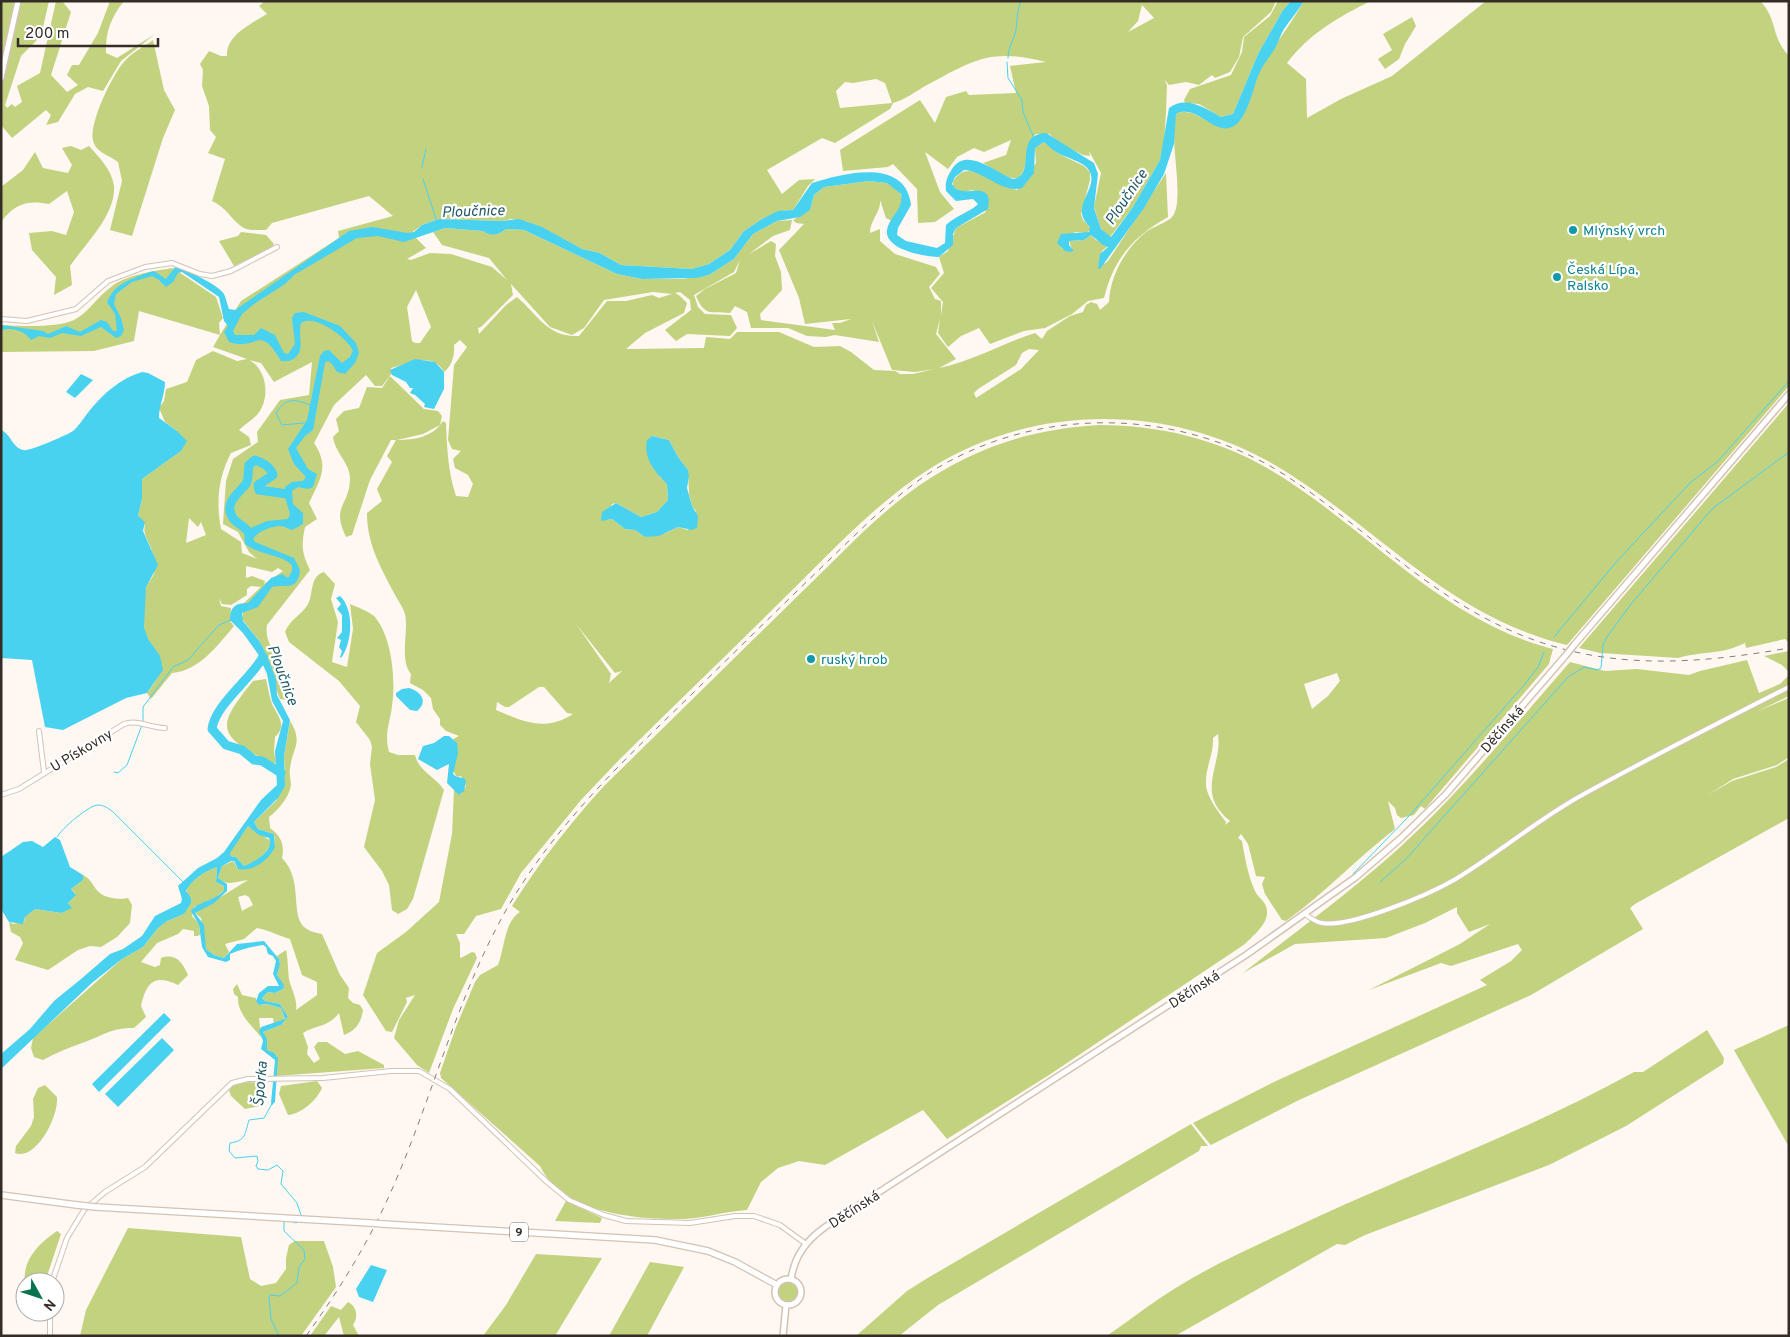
<svg xmlns="http://www.w3.org/2000/svg" width="1790" height="1337" font-family="Overpass,sans-serif">
	<style>
		.green { fill: #c3d27f; fill-rule: evenodd }
		.water { fill: #49d1f0; fill-rule: evenodd }
		.lines { fill: none; stroke-linecap: round; stroke-linejoin: round }
		.stream { stroke: #49d1f0; stroke-width: 1 }
		.river { stroke: #49d1f0; stroke-width: 9 }
		.street-casing { stroke: #d4c2b3; stroke-width: 6 }
		.secondary-casing { stroke: #d4c2b3; stroke-width: 8 }
		.primary-casing { stroke: #d4c2b3; stroke-width: 8 }
		.street { stroke: #fff; stroke-width: 4 }
		.secondary { stroke: #fff; stroke-width: 5 }
		.primary { stroke: #fff; stroke-width: 5.5 }
		.rail { stroke: #857d78; stroke-width: 1; stroke-dasharray: 6 6; stroke-linecap: butt }
		.secondary-bridge-casing { stroke: #d4c2b3; stroke-width: 8; stroke-linecap: butt }
		.primary-bridge-casing { stroke: #d4c2b3; stroke-width: 8; stroke-linecap: butt }
		.secondary-bridge { stroke: #fff; stroke-width: 5 }
		.primary-bridge { stroke: #fff; stroke-width: 5.5 }
		.culture-dot { fill: #0f9aa8; stroke: #fff; stroke-width: 2 }
		.labels { text-anchor: middle; stroke-width: 4.5; stroke-linejoin: round; paint-order: stroke }
		.shield { fill: #fff; stroke: #716b68; stroke-width: 1 }
		.shield-label { font-size: 12px; font-weight: bold; fill: #342c27 }
		.culture-label { font-size: 14px; fill: #0d838f; stroke: #fff; text-anchor: start }
		.street-label { font-size: 14px; fill: #342c27; stroke: #fff }
		.water-label { font-size: 15px; font-style: italic; fill: #245a68; stroke: #fff }
	</style>
	<rect width="100%" height="100%" fill="#fff7f1"/>
	<!-- green -->
	<g class="green">
		<path d="M1,1H49L41,36L21,56L5,105L7,108L12,104L15,107L22,102L17,86L40,73L56,1H62L71,12L51,75L67,92L78,85L67,75L72,65H79L98,33L110,1H124C111,17 105,33 106,53L117,58L155,34L121,61L103,91L88,87L75,94L58,122L46,125L51,115L46,110L12,138L1,125Z"/>
		<path d="M265,1H1276L1271,12L1243,37L1239,57L1230,72L1215,78L1212,75L1199,85L1186,82L1169,85L1164,79L1167,85L1166,112L1164,144L1160,160L1133,207L1110,237L1101,229L1094,207L1101,173L1089,151L1090,156L1083,155L1061,144L1049,134H1036C1023,146 1030,182 1012,178C1001,176 993,168 983,163L1006,155L1011,140L984,152L974,148L957,157L948,169L925,152L940,192L954,209L935,222L918,223L917,189L893,164L888,167L843,171L840,150L920,100L935,123L946,97L966,91L969,95L1016,93L1010,66L1046,62C991,48 975,59 927,85C916,91 905,100 893,103L890,109L835,143L822,138L767,170L782,194L799,180L815,179L808,186L793,210L782,211L762,219L744,231L730,250L709,264L692,269L621,265L600,253L582,249L528,222L511,219L502,221L439,219L422,225L411,233L426,248L407,259L411,260L430,253L451,254L492,267L507,280L489,258L442,245L433,232L445,228L483,231C491,236 499,235 506,229L524,230L617,274L642,279H683L709,275L734,259L753,234L777,221L792,220L790,230L773,236L749,254L771,241L776,244L775,256L781,272L782,290L760,314L761,320L835,330L832,323H840L851,319L805,324L799,298L779,250L804,224L796,223L793,220L810,210L814,195L824,187L869,181L887,183L899,191C906,203 898,211 892,221L886,218L880,200C881,213 870,219 870,233L880,229V241L895,254L936,267L940,274L929,287L935,299L941,301V315L943,302L931,288L944,273L939,257L948,251L956,228L986,212L973,190L962,192L953,187V182C967,155 997,186 1017,190L1036,163L1035,148L1044,142L1059,154L1084,166L1090,172V180L1081,214L1083,220L1090,227V230L1087,233L1075,232L1061,248L1073,252L1069,241L1084,240L1091,235L1096,240L1108,246L1102,251L1098,268L1108,261L1166,173L1168,217C1133,237 1114,258 1104,298L1088,301L1072,314L1045,328L1024,331L990,344L979,328L961,336L948,347L938,333L940,319L936,334L956,359L939,368C971,362 1003,343 1035,333L1042,339L1047,331L1070,316L1083,312L1086,305L1091,302L1097,304L1100,310L1109,302C1110,276 1125,249 1146,232C1152,227 1168,222 1172,217C1186,201 1168,137 1176,114C1191,107 1204,121 1217,126C1222,128 1228,127 1233,126L1241,119C1248,100 1254,77 1265,60C1278,41 1292,22 1304,1H1371C1338,17 1309,34 1287,63L1306,79L1307,118L1341,99L1392,76L1486,1H1760C1778,19 1771,38 1789,56V386L1567,645C1451,617 1384,534 1288,473C1181,404 1039,400 931,468C872,505 824,560 774,608C723,659 670,709 619,760L581,800L521,873L501,909L476,916L464,934H456L460,943V957L461,958L472,952L475,953L477,958L453,1009L429,1073L417,1065L394,1038L399,1020L415,995L406,998L407,1002L392,1032L386,1031L363,995L377,953L406,932L439,902L452,834L454,790L461,794L466,786L461,776L457,777L453,771C455,761 461,749 453,739L459,736L446,731L440,725V719L433,709L431,698L423,690L410,683L411,674C399,661 409,629 405,614C403,607 397,599 394,593C380,566 367,544 367,513L382,501L377,489L392,462L387,456L396,440H391L370,480L352,535L346,537C331,506 349,506 350,480C351,464 335,453 333,437L339,431L336,419L344,411L359,408L367,387L382,388L390,376L424,409L438,411L442,416L440,425L423,434L397,440C415,440 433,437 443,421L446,423C447,448 448,472 456,496L468,497L473,484L468,475L455,468L453,459L461,451L452,449L448,440L454,365L467,347L460,340L454,345C455,354 452,366 444,372C432,351 409,364 391,368L392,373L382,386H375L366,375L334,405L314,443C330,467 320,479 309,503L317,519L305,527C301,547 302,553 310,570L267,625C264,644 278,653 283,668C286,678 286,690 287,700L280,699L276,689V679L260,642L242,619L244,603L261,587L251,586L247,589V595L231,605L222,604L219,598L221,606L231,608L230,621L234,626C218,645 199,671 172,673L151,699L147,693C180,651 145,658 144,625C144,614 143,597 146,587C148,582 153,578 154,573C155,569 154,559 153,554C151,544 142,535 145,525L138,516L142,499V479L181,451L177,431L165,422L159,408L164,401L166,389L187,382L196,360L213,351L237,361L247,359L213,347L220,335L139,311L134,341L94,351L1,352V325C20,326 57,328 74,320C89,312 97,297 111,287C125,275 154,271 173,268L216,297L223,318L219,323L220,335L241,301L339,238L338,231L393,216L369,196L272,223L266,230C259,230 248,231 242,227C230,218 227,208 212,201L225,159L208,153L216,137L210,130L209,106L202,86L203,70L200,64L209,51L221,56H227C226,35 251,24 267,14L259,6ZM1142,5L1154,18L1128,32L1138,21ZM876,79L885,83L892,103L840,108L836,91L845,82L853,83ZM740,260L736,273L705,289L696,296C705,317 710,311 730,313L735,306L747,312L751,328H788L807,336L826,337L835,335L879,342L872,321L892,370L915,372L934,369L913,374H900L895,371L874,370L851,352L840,346L814,347L779,332H737L730,339L706,337L704,348L626,349L645,333L684,313L687,303L680,296L675,293L680,292L690,300L691,310L665,330L676,341L687,334L730,336L737,328L731,315L705,314L698,307L694,295L734,272ZM511,284L550,327L572,335L584,328L604,300L653,292L672,294L659,298L652,295L626,301H607L579,336C548,338 537,314 517,297L506,305L479,334L478,328L481,327L513,295ZM416,290L431,327L420,343H415L412,341L407,307ZM1029,349L1039,350L1021,369L976,398L974,393L978,389L1016,365L1022,353ZM249,360L261,363L274,382L312,362L309,395L280,400L257,432L258,442L233,459L226,481L223,524L238,532L249,552L257,559L242,553L241,542L221,529C216,502 218,478 231,453L251,445L249,437L239,430C244,425 252,420 257,415C271,399 267,369 249,360ZM652,436L669,440L678,457L688,470L689,494L692,506L696,511L688,530L678,527L666,533L645,537L635,530L625,529L612,519L605,520L612,504L616,503L641,517L657,512L668,500L667,483L659,476ZM189,518L198,527L201,522L206,535L186,543ZM246,566L272,572L278,568L283,571L264,584L265,581L252,576L246,578ZM576,624L615,673L622,671L609,683L611,674ZM539,687H544L567,713L573,714C545,732 524,722 496,710L497,702L505,707H509Z"/>
		<path d="M1278,1H1291L1283,10L1258,54L1233,114L1221,117L1199,104L1185,103L1184,100L1190,89L1231,75L1242,52L1244,37L1270,16Z"/>
		<path d="M1412,17L1416,26L1405,44L1399,59L1385,69L1378,59L1392,50L1383,34Z"/>
		<path d="M153,40L164,90L175,110L163,138L132,236L110,230L122,181L118,162C109,155 95,152 93,140C89,123 112,76 123,63C130,54 143,47 153,40Z"/>
		<path d="M71,146L81,150L89,146C99,157 112,170 114,186C116,215 85,244 70,266L72,285L54,295L56,277L32,250L29,233L52,231L66,235L74,212L67,191L49,204C28,200 15,203 1,222V187L23,170L35,152L43,168L68,173L72,165L62,148Z"/>
		<path d="M241,232L266,235L274,244L271,248L234,266L219,241L238,236Z"/>
		<path d="M1789,403V643L1785,639L1746,648L1745,643C1721,655 1702,651 1678,658L1600,653L1579,648Z"/>
		<path d="M1100,425C1158,425 1217,439 1267,468C1365,525 1439,620 1553,649L1549,664L1425,809L1421,806L1414,815L1401,818L1397,815L1395,808L1388,801L1395,829C1357,858 1325,893 1286,921L1282,920L1265,894L1262,884L1265,877L1256,876L1248,844L1241,834L1238,838L1242,841C1245,858 1248,876 1255,891C1257,896 1262,899 1265,904C1273,920 1256,933 1245,944L1049,1075L947,1139L923,1110L825,1165L799,1161L778,1168L761,1182L747,1210C726,1211 706,1218 685,1219C639,1220 563,1214 540,1166L441,1078L440,1073L456,1027L475,982L480,975L498,965C505,947 504,922 520,912L512,906C539,863 570,823 605,785L863,532C932,466 1004,430 1100,425ZM1337,673L1340,681L1328,696L1312,709L1304,684ZM1218,734C1223,766 1194,792 1230,821L1225,825L1226,822C1219,813 1206,796 1206,784C1205,768 1214,754 1213,738Z"/>
		<path d="M324,572L335,584L331,599L338,622L332,662L347,667L353,629L350,604C357,607 368,611 374,616C392,636 396,680 392,706C390,724 384,732 389,752L398,755H415C419,772 435,776 444,790L413,899L407,909L398,914L392,910L389,885L382,871L364,847L375,800L370,764L372,747L370,740L356,722L360,706L339,681L289,642L285,632C290,619 302,615 308,604C314,593 309,577 324,572Z"/>
		<path d="M1789,651V672L1782,665L1764,656Z"/>
		<path d="M1747,660L1759,693L1780,684L1789,675V696L1758,711L1789,698V757L1777,765L1733,779L1708,795L1732,781L1776,767L1789,759V818L1635,904L1630,908L1643,929L1531,995L1299,1100L1211,1145L1209,1143L1193,1123L1276,1081L1487,985L1480,980L1511,961L1522,950L1518,944L1451,966L1441,963L1369,990L1460,944L1490,924L1469,932L1457,913V907L1425,923L1386,938L1295,944L1243,973C1300,928 1361,885 1414,834C1470,781 1519,720 1570,662L1605,671L1637,669L1689,675L1700,671Z"/>
		<path d="M266,679C268,687 269,696 272,704C277,715 288,725 275,737L274,751L276,763L272,764C219,735 213,730 253,681Z"/>
		<path d="M290,721C304,743 292,748 290,769C289,775 291,780 291,785C289,798 278,810 269,817L270,828C281,836 285,845 282,858C305,881 288,918 307,929C311,932 317,933 322,934L340,975L349,988L348,998L353,1003L360,1005L363,1010C361,1022 357,1030 344,1035L339,1013C327,1028 318,1024 303,1033L308,1047L307,1054L314,1063L320,1059L314,1047L318,1042H327L345,1054L358,1051L384,1065V1068L276,1076L277,1056L267,1050V1042L263,1032L281,1025L288,1017L280,1004L265,1001L262,998L268,992L275,993L283,989L277,975L280,962L277,956L286,950C288,958 288,973 289,979C291,989 298,1000 296,1010L317,995V982L302,975L290,939C279,936 269,930 257,928L244,939L225,944L229,952L224,958L214,955L206,949L201,918L195,913L248,880C237,881 227,887 218,878L222,866L233,861L238,869C258,862 279,859 274,834L258,829L254,822L276,801L285,776L284,756ZM245,895L249,897L253,905L242,911L238,897Z"/>
		<path d="M248,826L271,841C269,853 256,862 244,866L236,857L230,856L229,853Z"/>
		<path d="M217,867L216,882L224,886V890L217,897L194,907L192,916L199,924L200,935L197,936H194V931L183,929L178,934L157,943L141,962L155,967L160,965L161,958C176,953 182,962 188,975L178,985C154,973 146,983 141,1006L146,1017L134,1028C109,1028 103,1036 82,1043C68,1048 56,1053 43,1060L34,1057L31,1048L33,1038L122,959L143,947L158,928L167,921L184,914C188,905 185,898 187,890C188,882 209,869 217,867Z"/>
		<path d="M83,875C93,880 93,888 100,893C105,898 121,900 128,898L132,905L130,923L117,937L101,947L90,946L78,950L48,970L15,960L23,943L20,937L11,932L9,922L13,924L24,922L25,917L35,909L61,913L71,907L68,903L74,897L75,893L71,889L83,880Z"/>
		<path d="M237,984L242,995L256,998V1001L261,1005L267,1004L281,1008L285,1020L274,1024L273,1018H259L261,1037C251,1025 237,1013 238,997L234,994L233,989Z"/>
		<path d="M1789,1025V1147L1734,1050Z"/>
		<path d="M1707,1030L1724,1058L1723,1064L1626,1126L1549,1165L1365,1235L1345,1245L1337,1244L1175,1336H1107C1131,1319 1154,1301 1179,1286C1213,1265 1250,1248 1287,1231C1402,1176 1522,1134 1634,1072H1643Z"/>
		<path d="M317,1081L322,1088C317,1100 301,1114 288,1115L279,1094L281,1086Z"/>
		<path d="M246,1082L266,1083L264,1105L245,1109L231,1096L229,1090L233,1086Z"/>
		<path d="M45,1085L57,1097C59,1115 37,1161 15,1153L16,1146L31,1126L34,1117L33,1099L38,1088Z"/>
		<path d="M1191,1124L1208,1146H1201L1199,1151L938,1305L899,1336H856L907,1291L926,1279Z"/>
		<path d="M566,1201L602,1218L600,1223L555,1221Z"/>
		<path d="M128,1228L241,1237L250,1279L261,1286L276,1283L286,1269V1258L289,1245L295,1241H324L333,1267L336,1287L301,1336H80L86,1310Z"/>
		<path d="M57,1231L61,1234L45,1282L25,1283C22,1260 39,1243 57,1231Z"/>
		<path d="M536,1254L602,1258L555,1336H483L506,1305Z"/>
		<path d="M650,1262L684,1267L647,1336H609Z"/>
		<circle cx="788" cy="1292" r="10"/>
		<path d="M348,1302C358,1307 358,1318 353,1325L359,1336H344L339,1317L324,1336H310L331,1306L341,1310Z"/>
	</g>
	<!-- water -->
	<g class="water">
		<path d="M1291,1H1304C1298,11 1290,20 1284,29C1280,36 1278,43 1274,50C1268,59 1262,66 1258,76C1253,89 1246,125 1229,128C1211,132 1196,104 1176,114L1174,144L1164,174L1144,208L1100,269L1098,268L1100,254L1108,247L1103,245L1091,235L1084,240L1069,241V245L1074,251L1071,252L1065,251L1057,243L1061,234L1089,232L1090,227C1068,207 1098,191 1090,172C1085,161 1065,158 1056,152C1051,149 1048,145 1044,142L1035,148L1034,173L1022,188C1003,194 984,171 964,170L955,177L952,184C961,202 994,176 988,209L956,228L953,234V245L939,257C925,257 879,249 888,226C893,213 903,210 901,194L887,183L869,181L824,187L814,195L810,210L800,217L777,221L753,234L734,259L709,275L696,278L642,279L617,274L524,230L506,229C499,235 492,237 483,231L445,228L404,242L378,236L357,238L294,275L285,284L254,304L242,314L233,331L235,335H254L261,328L275,335L284,353L288,354L295,344L292,318L295,313L304,312L340,326L356,343L359,353L355,363L345,374L337,372L332,364L328,361L325,363L313,430L305,436L296,448L308,469L317,474L313,487L308,489L298,487L292,491L293,504L303,513V524L292,530C288,529 285,526 280,526C271,526 257,532 253,539L255,542L294,558L300,570C298,593 284,583 272,587L258,607L242,613L243,621L260,642L267,656L276,679L277,695L290,720L284,756L285,786L278,798L254,822L258,829L274,834L275,847C269,860 253,872 238,869L234,861H231L222,866L218,878L227,884V891L214,903L195,913L204,925L206,949L214,955L224,958L237,944L264,941L279,959L280,964L277,975L284,985L283,989L275,993L268,992L262,998L265,1001L280,1004L288,1017L281,1025L263,1032L267,1039V1050L274,1053L278,1058L275,1102L272,1105L271,1103L275,1060L261,1049L263,1041L259,1031L261,1027L285,1019L281,1008L267,1004L259,1005L256,1001L259,993L268,986H279L273,974L276,961L273,956L268,954L266,947L263,945C251,947 242,949 230,954V960L226,962L208,957L202,947L199,925L191,911C198,901 216,901 224,890V886L216,882L217,867C205,871 191,880 186,891L191,898V903L184,914L167,921L158,928L143,947L122,959L93,982L1,1069V1054L30,1029L54,1001L81,979L110,954L123,949L142,936L155,916L181,903L182,899L178,886L198,868L217,858L224,852L261,800L277,785L275,751L283,721L272,701L267,674L258,654L243,633L230,620C230,607 235,603 248,603L271,578L282,574L288,578L292,571V565C280,554 259,555 245,544L244,531L267,521L288,519L290,514L284,494L285,487L292,482L303,481L306,477L294,464L288,449L307,420L320,356L324,351L329,350L342,363L350,357L353,351C348,338 314,313 301,323C297,337 308,354 289,361H281C258,322 259,352 229,342L224,332L228,326L224,321L219,297L182,272L178,273L173,282L166,287L159,280L152,276L132,282L116,294L114,304L121,318L124,330L121,336L116,338L101,327L81,336L62,333L50,338L39,336L31,340C25,331 12,327 1,330V325L43,331L48,334L66,326L80,332L101,320L107,322L113,331H117L115,314L107,302C114,286 124,282 139,276C144,274 148,272 154,271L166,279L176,266C186,270 219,285 224,294C226,298 227,304 229,309L235,310L349,231L372,227L408,233L414,232L422,225L439,219L502,221L519,219L542,227L582,249L600,253L621,265L692,269L709,264L730,250L744,231L762,219L778,211L793,210L812,183C843,173 906,157 911,205L898,228L897,235L906,241L937,248L945,243L946,225C955,216 972,211 978,204L973,199L956,201L946,191C945,182 947,177 952,169C966,146 995,172 1013,179C1038,175 1012,135 1046,133L1094,163L1098,174L1094,208L1101,229L1111,237L1133,207L1160,160L1169,108C1186,95 1205,108 1221,117L1233,114L1258,54L1283,10ZM248,826L259,835L269,838C275,850 255,862 244,866L236,857L230,856V853Z"/>
		<path d="M415,359L435,362L444,372V389L434,409L424,407L425,404L415,395L410,393L413,388H410L406,382L392,375L390,370Z"/>
		<path d="M142,372L148,373L165,382C165,395 159,405 159,418L177,431L187,441L181,451L142,479V499L138,516L145,522L143,531L158,565L146,587L144,627L148,639L160,656L163,670L147,693L126,698L63,730L45,727L32,660L1,658V430C11,434 12,447 23,450C29,452 67,435 73,431C79,426 85,416 90,410C104,393 121,378 142,372Z"/>
		<path d="M81,374L93,380L75,398L66,392Z"/>
		<path d="M652,436L669,440L678,457L688,470L689,476L687,488L692,506L698,516L697,528L692,530L678,527L659,536L645,537L635,530L625,529L612,519L601,521L602,512L616,503L641,517L657,512L668,500L667,484C655,472 643,459 647,440Z"/>
		<path d="M340,596C355,610 352,644 341,658L340,657L342,651L339,647L341,640L337,638L342,632V615L337,609L341,604L336,598Z"/>
		<path d="M409,688C422,692 428,702 417,711L410,710L396,696V693L402,689Z"/>
		<path d="M444,736H449L457,743L458,753L453,774L457,777L464,778L466,781L464,791L459,795L447,783L449,764L437,770L418,759L423,746L434,743Z"/>
		<path d="M55,837L60,840L70,867L83,875V880L71,889L76,895L68,903L72,908L61,913L35,909L25,917L23,924L9,922L1,909V857L23,842L32,841L43,847Z"/>
		<path d="M164,1013L171,1020L99,1092L92,1084Z"/>
		<path d="M162,1038L174,1050L118,1107L105,1094Z"/>
		<path d="M371,1265L387,1270L373,1302L359,1297L356,1289Z"/>
	</g>
	<g class="lines">
		<!-- stream -->
		<g class="stream">
			<path d="M1008,58C1008,49 1012,43 1015,34C1018,23 1016,12 1021,1"/>
			<path d="M1007,62L1008,78L1022,100L1023,112L1034,138"/>
			<path d="M422,167L426,149"/>
			<path d="M423,179L437,222"/>
			<path d="M304,423L282,425L276,413C286,397 295,399 310,405"/>
			<path d="M1554,637L1617,561L1690,483L1718,461L1789,381"/>
			<path d="M143,722V707L173,667L188,660L219,625L231,620"/>
			<path d="M114,772L118,773L127,765L142,725"/>
			<path d="M57,837C61,829 89,805 98,805C103,805 108,808 112,811L183,882"/>
			<path d="M1353,874L1410,815L1525,684L1538,667L1544,652"/>
			<path d="M1380,882L1406,859L1568,677L1584,667L1597,670L1601,668L1603,645L1607,637L1631,604L1712,509L1789,452"/>
			<path d="M272,1104L264,1118L249,1120C245,1133 246,1141 230,1143L229,1151L235,1158L257,1156L258,1161L256,1166L258,1169L268,1170L277,1165L283,1171L281,1184L297,1203L302,1218"/>
			<path d="M293,1222L296,1223L300,1221"/>
			<path d="M279,1336L271,1319L269,1297L270,1295L280,1296L297,1283L299,1267L305,1259L304,1250L284,1231V1220"/>
		</g>
		<!-- river -->
		<g class="river">
			<path d="M250,534C245,526 237,524 233,518C223,503 239,493 246,484C249,479 248,470 249,465L255,460C262,462 271,467 273,475L258,485L259,490L287,494"/>
			<path d="M263,657C250,680 215,705 212,729L226,745L242,750L254,760L262,761L281,773"/>
		</g>
		<!-- street casing -->
		<g class="street-casing">
			<g id="street">
				<path d="M1,319L27,321L76,309L108,281L145,267L172,263L200,274L212,276L231,271L277,247"/>
				<path d="M39,731L44,772"/>
				<path d="M1,795L19,789L124,724C138,719 150,728 165,728"/>
				<path d="M1305,914C1310,918 1315,922 1322,923C1350,928 1428,895 1454,880C1499,853 1538,819 1584,794C1651,757 1720,722 1789,687"/>
				<path d="M52,1282L67,1238L84,1210L105,1192L145,1167L232,1083L248,1079L323,1078L391,1071H419L450,1089L547,1182L569,1200L604,1215L626,1221L690,1223L735,1216H754L780,1225L806,1244"/>
				<path d="M50,1336V1312"/>
			</g>
		</g>
		<!-- secondary casing -->
		<g class="secondary-casing">
			<g id="secondary">
				<path d="M1,78L18,1"/>
				<path d="M1574,645L1789,394"/>
				<circle cx="788" cy="1292" r="13"/>
				<path d="M791,1279C795,1255 806,1241 825,1227L1246,955L1356,877L1401,838L1446,794L1566,655"/>
				<path d="M783,1336L786,1305"/>
			</g>
		</g>
		<!-- primary casing -->
		<g class="primary-casing">
			<g id="primary">
				<path d="M1,1195L77,1205"/>
				<path d="M96,1207L370,1223"/>
				<path d="M383,1224L655,1240L708,1251L735,1262L777,1285"/>
			</g>
		</g>
		<!-- street -->
		<use href="#street" class="street"/>
		<!-- secondary -->
		<use href="#secondary" class="secondary"/>
		<!-- primary -->
		<use href="#primary" class="primary"/>
		<!-- rail -->
		<path class="rail" d="M306,1336C340,1289 370,1240 393,1187C434,1093 458,993 509,905C557,823 625,759 692,694C753,634 813,575 875,516C894,500 913,483 934,470C1042,404 1183,408 1288,477C1367,529 1432,599 1521,635C1610,671 1697,664 1789,648"/>
		<!-- secondary-bridge casing -->
		<g class="secondary-bridge-casing">
			<path id="secondary-bridge" d="M1566,655L1574,645"/>
		</g>
		<!-- primary-bridge casing -->
		<g class="primary-bridge-casing">
			<g id="primary-bridge">
				<path d="M77,1205L96,1207"/>
				<path d="M370,1223L383,1224"/>
			</g>
		</g>
		<!-- secondary-bridge -->
		<use href="#secondary-bridge" class="secondary-bridge"/>
		<!-- primary-bridge -->
		<use href="#primary-bridge" class="primary-bridge"/>
	</g>
	<!-- markers -->
	<g class="culture-dot">
		<circle cx="1573" cy="230" r="5"/>
		<circle cx="1557" cy="277" r="5"/>
		<circle cx="811" cy="659" r="5"/>
	</g>
	<g class="labels">
		<!-- shield labels -->
		<rect class="shield" x="510" y="1222.5" width="18" height="19" rx="4"/>
		<g class="shield-label">
			<text x="519" y="1236">9</text>
		</g>
		<!-- culture labels -->
		<g class="culture-label">
			<text x="1583" y="235">Mlýnský vrch</text>
			<text x="1567" y="274">Česká Lípa,<tspan x="1567" dy="16">Ralsko</tspan></text>
			<text x="821" y="664">ruský hrob</text>
		</g>
		<!-- street labels -->
		<g class="street-label">
			<text transform="translate(1502 729) rotate(-49)" y="5">Děčínská</text>
			<text transform="translate(81 750) rotate(-31)" y="5">U Pískovny</text>
			<text transform="translate(1194 989) rotate(-33)" y="5">Děčínská</text>
			<text transform="translate(854 1209) rotate(-33)" y="5">Děčínská</text>
		</g>
		<!-- water labels -->
		<g class="water-label">
			<text transform="translate(1126 197) rotate(-56)" y="5">Ploučnice</text>
			<text transform="translate(473 211) rotate(-2)" y="5">Ploučnice</text>
			<text transform="translate(283 675) rotate(70)" y="5">Ploučnice</text>
			<text transform="translate(260 1084) rotate(-85)" y="5">Šporka</text>
		</g>
	</g>
	<!-- border -->
	<rect width="1790" height="1337" fill="none" stroke="#342c27" stroke-width="5"/>
	<!-- north arrow -->
	<g transform="translate(40 1297) rotate(130)"><circle r="24" fill="#ffffff" stroke="#aeaba9"/>
	<path d="M0-4L9 19L0 12L-9 19Z" fill="#07744d"/>
	<text y="-8" font-size="14" font-weight="bold" text-anchor="middle" fill="#342c27">N</text>
	</g>
	<!-- scale -->
	<path d="M18 38v8h140v-8" fill="none" stroke="#342c27" stroke-width="2.5"/>
	<text x="25" y="38" font-size="15" fill="#342c27" stroke="#ffffff" stroke-width="4" paint-order="stroke">200 m</text>
</svg>
